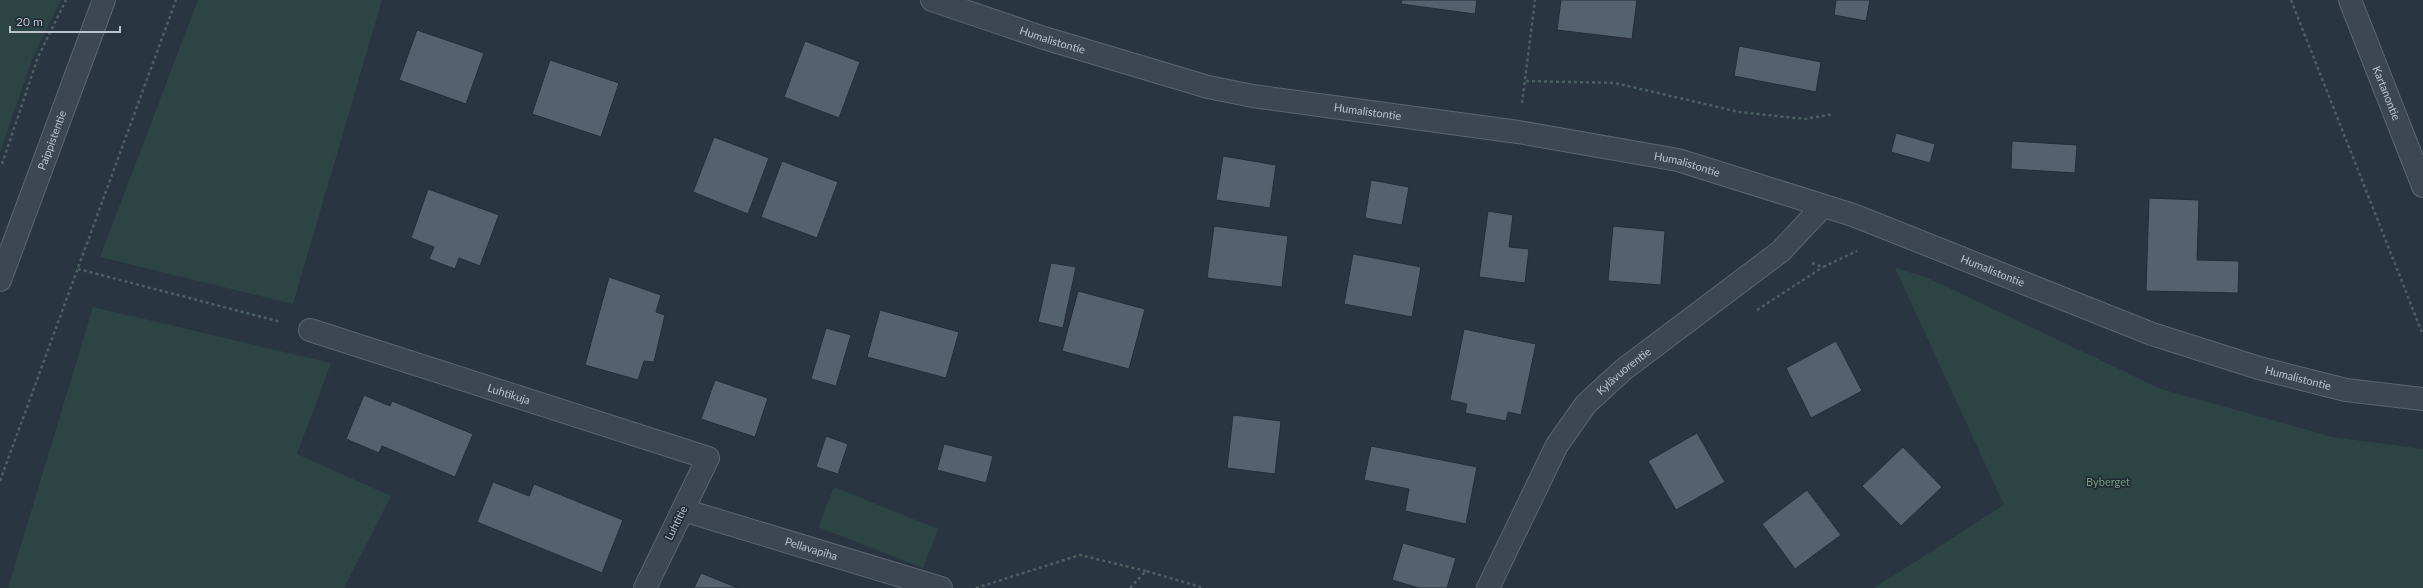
<svg xmlns="http://www.w3.org/2000/svg" width="2423" height="588" font-family="Lato,sans-serif">
	<style>
		.green { fill: #2c4443 }
		.building { fill: #54616e; stroke: #242e39 }
		.lines { fill: none; stroke-linecap: round; stroke-linejoin: round }
		.minor-casing { stroke: #5b656f; stroke-width: 24 }
		.path { stroke: #4b6061; stroke-width: 2.5; stroke-dasharray: 3 3; stroke-linecap: butt }
		.minor { stroke: #3d4751; stroke-width: 22 }
		.labels { text-anchor: middle; stroke-width: 3.5; stroke-linejoin: round; paint-order: stroke }
		.street-label { font-size: 11px; fill: #bac2cb; stroke: #222c37 }
		.park-label { font-size: 11px; fill: #739b78; stroke: #222c37 }
	</style>
	<rect width="100%" height="100%" fill="#293641"/>
	<!-- green -->
	<g class="green">
		<path d="M0,0H61L33,57L0,152Z"/>
		<path d="M198,0H382L293,304L100,257Z"/>
		<path d="M1895,268L1926,277L2161,389L2333,437L2423,449V588H1874L2004,505Z"/>
		<path d="M93,307L331,363L297,454L391,496L344,588H8Z"/>
		<path d="M834,487L938,529L923,568L818,527Z"/>
	</g>
	<!-- building -->
	<g class="building">
		<path d="M1402,0H1477L1475,14L1401,4Z"/>
		<path d="M1561,0H1637L1632,39L1557,30Z"/>
		<path d="M1836,0H1870L1866,21L1834,15Z"/>
		<path d="M417,30L484,53L466,104L399,80Z"/>
		<path d="M805,41L860,62L839,118L784,97Z"/>
		<path d="M1739,46L1821,62L1816,92L1734,76Z"/>
		<path d="M550,60L619,83L601,137L532,114Z"/>
		<path d="M1896,133L1935,144L1930,163L1891,152Z"/>
		<path d="M714,137L769,158L748,214L693,192Z"/>
		<path d="M2012,141L2077,145L2075,173L2011,169Z"/>
		<path d="M1223,156L1276,165L1270,208L1216,200Z"/>
		<path d="M782,161L838,182L817,238L761,217Z"/>
		<path d="M1371,180L1409,187L1402,225L1365,218Z"/>
		<path d="M428,189L499,215L480,266L459,258L455,269L429,259L434,247L411,238Z"/>
		<path d="M2149,198L2199,200L2197,260L2239,261L2238,293L2146,291Z"/>
		<path d="M1488,211L1513,215L1509,247L1529,249L1525,283L1479,277Z"/>
		<path d="M1214,226L1288,236L1282,287L1207,278Z"/>
		<path d="M1613,226L1665,231L1661,285L1608,281Z"/>
		<path d="M1353,254L1421,267L1412,317L1344,304Z"/>
		<path d="M1051,263L1076,267L1063,328L1038,322Z"/>
		<path d="M609,277L661,295L656,312L665,315L654,362L644,361L638,380L585,365Z"/>
		<path d="M1078,291L1145,309L1129,369L1062,351Z"/>
		<path d="M880,310L959,332L946,378L867,357Z"/>
		<path d="M826,328L851,335L836,386L811,379Z"/>
		<path d="M1464,329L1536,344L1521,415L1508,412L1506,421L1465,413L1467,404L1450,400Z"/>
		<path d="M1836,341L1862,391L1811,418L1786,368Z"/>
		<path d="M715,380L768,398L755,437L701,419Z"/>
		<path d="M364,395L390,406L392,401L473,434L455,477L382,446L379,453L346,439Z"/>
		<path d="M1233,415L1281,421L1275,474L1227,468Z"/>
		<path d="M1697,433L1725,482L1676,510L1648,461Z"/>
		<path d="M826,436L848,444L838,474L816,467Z"/>
		<path d="M944,444L993,456L986,483L937,470Z"/>
		<path d="M1371,446L1477,467L1466,524L1405,511L1409,489L1364,480Z"/>
		<path d="M1903,447L1942,487L1901,526L1862,486Z"/>
		<path d="M493,482L529,496L534,484L623,520L602,573L477,522Z"/>
		<path d="M1807,490L1841,535L1795,569L1762,524Z"/>
		<path d="M1403,543L1456,558L1447,588H1419L1392,580Z"/>
		<path d="M701,573L738,588H694Z"/>
	</g>
	<g class="lines">
		<!-- minor casing -->
		<g class="minor-casing">
			<g id="minor">
				<path id="s1" d="M932,0L1044,38L1208,87L1253,96L1518,132L1678,160L1853,215L2152,334L2259,368L2346,390L2423,399"/>
				<path id="s2" d="M2350,0L2423,186"/>
				<path id="s3" d="M0,280L104,0"/>
				<path id="s4" d="M310,330L708,458L645,588"/>
				<path id="s5" d="M683,510L941,588"/>
				<path id="s6" d="M1488,588L1557,445L1586,404L1623,370L1781,251L1823,206"/>
			</g>
		</g>
		<!-- path -->
		<g class="path">
			<path d="M2291,0L2423,335"/>
			<path d="M1526,81L1615,83L1739,112L1805,119L1834,114"/>
			<path d="M1522,103L1535,0"/>
			<path d="M2,164L38,57L66,0"/>
			<path d="M1812,263L1823,267L1857,251"/>
			<path d="M78,269L281,322"/>
			<path d="M1757,310L1823,267"/>
			<path d="M0,481L176,0"/>
			<path d="M976,588L1080,555L1146,571"/>
			<path d="M1130,588L1146,571L1204,588"/>
		</g>
		<!-- minor -->
		<use href="#minor" class="minor"/>
	</g>
	<g class="labels">
		<!-- street labels -->
		<g class="street-label">
			<text dy="4" stroke="none"><textPath href="#s1" startOffset="127">Humalistontie</textPath></text>
			<text dy="4" stroke="none"><textPath href="#s2" startOffset="100">Kartanontie</textPath></text>
			<text dy="4" stroke="none"><textPath href="#s1" startOffset="451">Humalistontie</textPath></text>
			<text dy="4" stroke="none"><textPath href="#s3" startOffset="149">Paippistentie</textPath></text>
			<text dy="4" stroke="none"><textPath href="#s1" startOffset="775">Humalistontie</textPath></text>
			<text dy="4" stroke="none"><textPath href="#s1" startOffset="1099">Humalistontie</textPath></text>
			<text dy="4" stroke="none"><textPath href="#s6" startOffset="259">Kylävuorentie</textPath></text>
			<text dy="4" stroke="none"><textPath href="#s1" startOffset="1423">Humalistontie</textPath></text>
			<text dy="4" stroke="none"><textPath href="#s4" startOffset="209">Luhtikuja</textPath></text>
			<text transform="translate(676 523) rotate(-64)" y="4">Luhtitie</text>
			<text dy="4" stroke="none"><textPath href="#s5" startOffset="134">Pellavapiha</textPath></text>
		</g>
		<!-- park labels -->
		<g class="park-label">
			<text x="2108" y="486">Byberget</text>
		</g>
	</g>
	<!-- scale -->
	<path d="M10 26v6h110v-6" fill="none" stroke="#bac2cb" stroke-width="2"/>
	<text x="16" y="26" font-size="12" fill="#bac2cb" stroke="#222c37" stroke-width="3" paint-order="stroke">20 m</text>
</svg>
